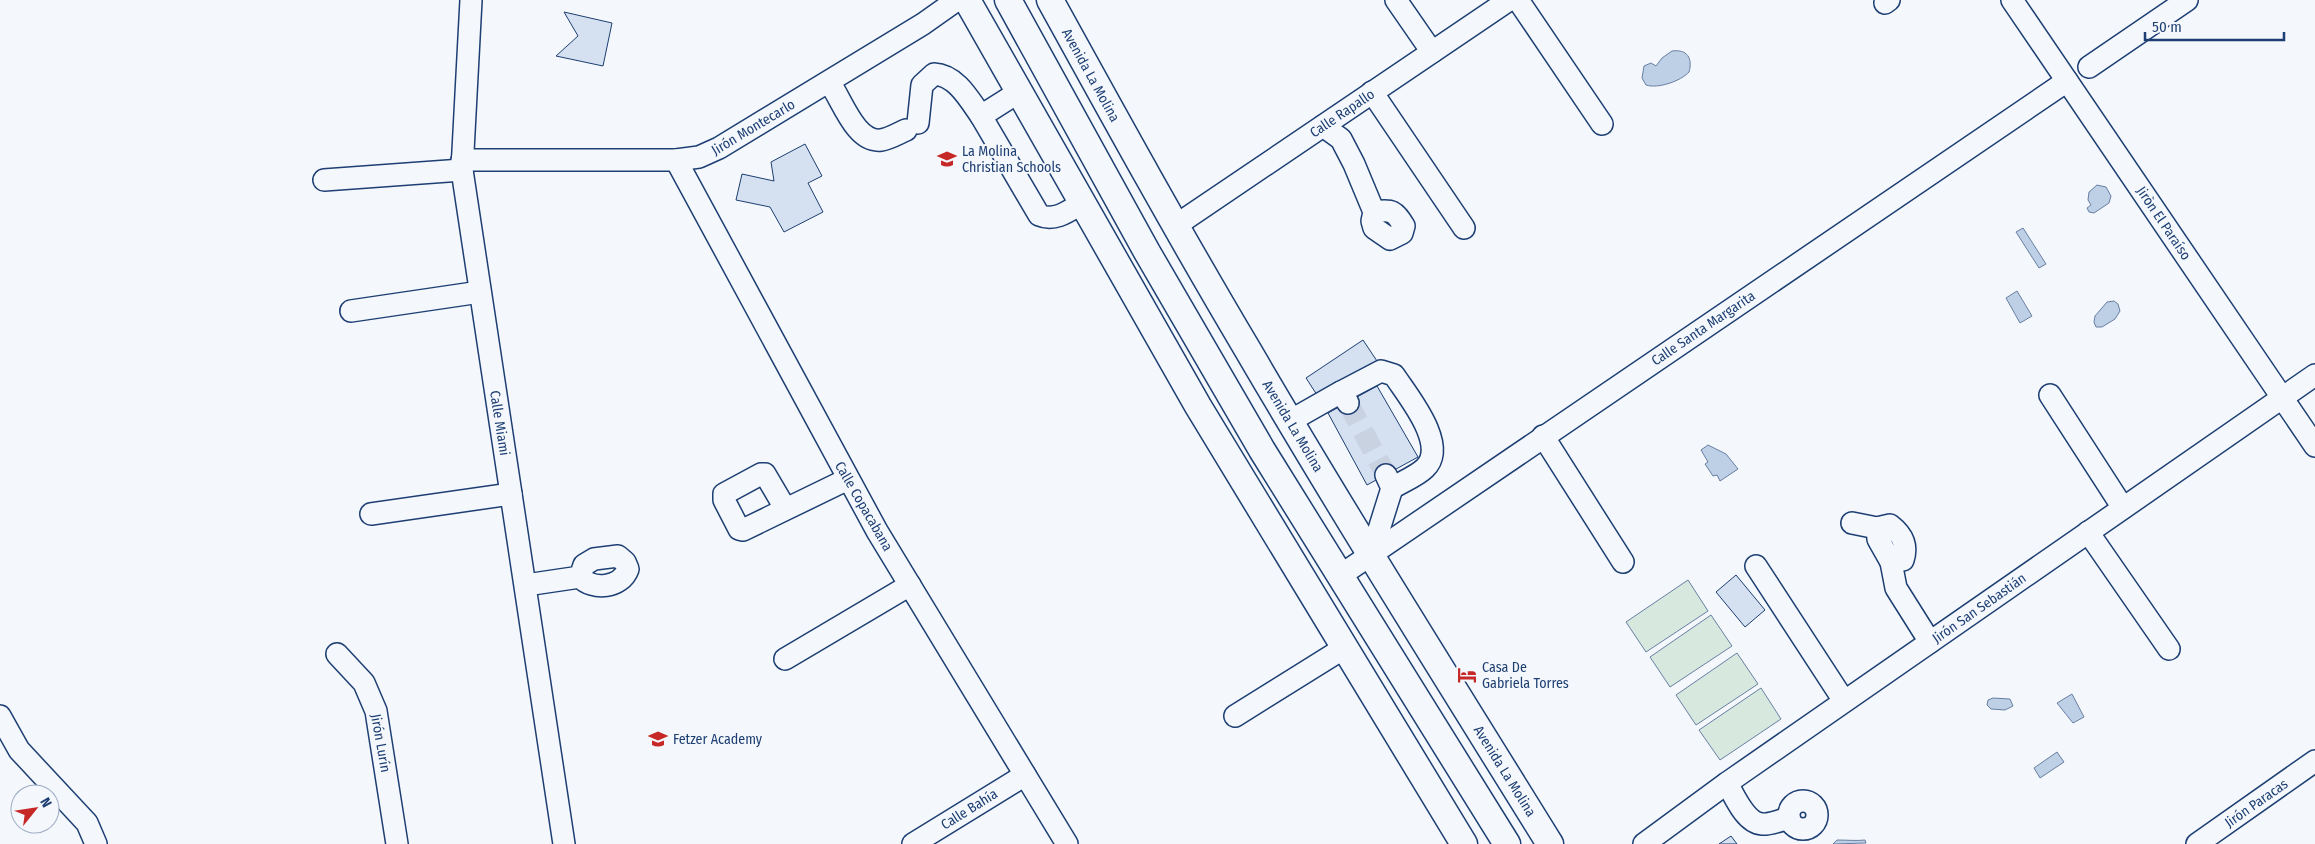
<svg xmlns="http://www.w3.org/2000/svg" width="2315" height="844" font-family="'Fira Sans Condensed',sans-serif">
	<style>
		.green { fill: #d7e8df; stroke: #687fa3 }
		.water { fill: #bed0e5; stroke: #687fa3 }
		.building { fill: #d5e0f0; stroke: #1d3f73 }
		.lines { fill: none; stroke-linecap: round; stroke-linejoin: round }
		.minor-tunnel { stroke: #c9d2e0; stroke-width: 21; stroke-dasharray: 21 11; stroke-linecap: butt }
		.minor-casing { stroke: #1d3f73; stroke-width: 24 }
		.major-casing { stroke: #1d3f73; stroke-width: 29 }
		.minor { stroke: #f4f7fb; stroke-width: 21 }
		.major { stroke: #f4f7fb; stroke-width: 26 }
		.labels { text-anchor: middle; stroke-width: 4; stroke-linejoin: round; paint-order: stroke }
		.street-label { font-size: 14px; fill: #1d3f73; stroke: #f4f7fb }
		.poi-label { font-size: 14px; fill: #1d3f73; stroke: #f4f7fb; text-anchor: start }
	</style>
	<rect width="100%" height="100%" fill="#f4f7fb"/>
	<!-- green -->
	<g class="green">
		<path d="M1688,580L1708,611L1646,652L1626,622Z"/>
		<path d="M1711,615L1732,646L1670,687L1650,657Z"/>
		<path d="M1737,653L1758,684L1696,725L1676,695Z"/>
		<path d="M1761,688L1781,719L1720,760L1699,730Z"/>
	</g>
	<!-- water -->
	<g class="water">
		<path d="M1672,51C1687,49 1693,58 1689,72C1681,81 1658,89 1646,85L1642,78L1644,66L1651,63L1656,66L1662,58Z"/>
		<path d="M2097,185L2106,187L2111,196L2109,203L2094,213L2089,212L2087,208L2091,205L2088,200L2089,192Z"/>
		<path d="M2023,228L2046,264L2039,268L2016,232Z"/>
		<path d="M2017,291L2032,316L2020,323L2006,298Z"/>
		<path d="M2114,301L2118,304L2120,311L2115,319L2102,327H2096L2094,322L2095,316L2107,302Z"/>
		<path d="M1708,445L1726,454L1738,469L1720,481L1717,475L1713,476L1705,464L1708,462L1701,450Z"/>
		<path d="M2072,694L2084,717L2073,723L2057,703Z"/>
		<path d="M1993,698L2010,699L2013,706L2005,710L1991,709L1987,705L1988,700Z"/>
		<path d="M2057,752L2064,762L2040,778L2034,768Z"/>
		<path d="M1837,840C1847,840 1857,841 1865,840L1866,843L1833,844Z"/>
	</g>
	<!-- building -->
	<g class="building">
		<path d="M564,12L612,23L603,66L556,56L578,36Z"/>
		<path d="M805,144L822,176L808,183L823,212L784,232L770,207L736,200L742,174L774,181L771,162Z"/>
		<path d="M1363,340L1377,361L1319,398L1306,378Z"/>
		<path d="M1377,386L1418,457L1367,485L1328,413Z"/>
		<path d="M1736,575L1765,610L1745,627L1716,592Z"/>
		<path d="M1731,836L1737,844H1719Z"/>
	</g>
	<g class="lines">
		<!-- minor-tunnel -->
		<path class="minor-tunnel" d="M1348,403L1386,475"/>
		<!-- minor casing -->
		<g class="minor-casing">
			<g id="minor">
				<path d="M471,0L462,170L564,844"/>
				<path d="M1396,0L1432,52"/>
				<path d="M1518,0L1602,124"/>
				<path d="M2012,0L2315,446"/>
				<path d="M1885,3L1889,0"/>
				<path d="M2089,67L2187,0"/>
				<path d="M829,82C842,99 855,143 881,140C889,139 899,133 906,130"/>
				<path d="M1372,92L1464,228"/>
				<path d="M981,116L1039,215C1055,222 1069,211 1082,203"/>
				<path d="M918,123L922,85L934,74C956,75 969,99 981,116L1019,92"/>
				<path d="M1323,126L1341,139L1354,164L1374,212L1372,221L1374,228L1390,239L1402,233L1404,226C1395,211 1392,209 1374,212"/>
				<path d="M462,160H676L699,157L719,148L923,24L957,0"/>
				<path d="M676,160L877,531L1067,844"/>
				<path d="M324,180L462,170"/>
				<path d="M1175,226L1509,0"/>
				<path d="M351,311L480,292"/>
				<path d="M1341,392L1381,371L1394,375C1407,395 1449,445 1425,468C1417,476 1402,482 1392,488"/>
				<path d="M2050,395L2123,508"/>
				<path d="M1290,421L1341,392L1348,403"/>
				<path d="M1543,436L1623,562"/>
				<path d="M785,508L765,474H761L724,494V500L739,529L743,530L848,479"/>
				<path d="M371,514L511,494"/>
				<path d="M1852,523L1877,528L1890,525C1903,535 1908,545 1903,560L1891,562L1878,539L1877,528"/>
				<path d="M2088,532L2169,649"/>
				<path d="M1371,555L1392,488L1386,475"/>
				<path d="M1891,562L1896,588L1930,642"/>
				<path d="M1756,566L1844,701"/>
				<path d="M1341,575L2067,81"/>
				<path d="M526,585L580,577C593,591 621,588 628,569L625,562L618,556L594,559L584,565L580,577"/>
				<path d="M337,654L364,683L376,711L397,844"/>
				<path d="M785,659L910,585"/>
				<path d="M0,716L19,750L87,823L96,844"/>
				<path d="M1235,716L1344,648"/>
				<path d="M1727,783C1734,795 1745,823 1762,824C1770,825 1781,820 1789,818"/>
				<circle cx="1803" cy="815" r="14"/>
				<path d="M913,844L1025,775"/>
				<path d="M1644,844L1727,783L2315,375"/>
				<path d="M2197,844L2315,761"/>
			</g>
		</g>
		<!-- major casing -->
		<g class="major-casing">
			<g id="major">
				<path d="M967,0L1198,406L1464,844"/>
				<path d="M1008,0L1147,252L1262,450L1507,844"/>
				<path d="M1050,0C1115,118 1180,236 1249,352C1346,518 1449,681 1550,844"/>
			</g>
		</g>
		<!-- minor -->
		<use href="#minor" class="minor"/>
		<!-- major -->
		<use href="#major" class="major"/>
	</g>
	<!-- icons -->
	<defs>
		<g id="school-bare" transform="scale(1.5)"><path d="M0-5L7-2L0 1L-7-2ZM-4 1L0 2.5L4 1V4Q0 6-4 4Z" fill="#c62828" stroke="#f4f7fb" stroke-width="2.5" paint-order="stroke"/></g>
		<g id="hotel-bare" transform="scale(1.5)"><path d="M-6-4.5h1.5V1H6V5H4.5V3h-9V5H-6ZM-4 0a1.8 1.8 0 1 1 3.6 0ZM.5 0V-2.5h3Q6-2.5 6 0Z" fill="#c62828" stroke="#f4f7fb" stroke-width="2.5" paint-order="stroke"/></g>
	</defs>
	<g fill-rule="evenodd">
		<use href="#school-bare" x="947" y="159"/>
		<use href="#hotel-bare" x="1467" y="675"/>
		<use href="#school-bare" x="658" y="739"/>
	</g>
	<g class="labels">
		<!-- street labels -->
		<g class="street-label">
			<text transform="translate(1091 75) rotate(61)" y="5">Avenida La Molina</text>
			<text transform="translate(1342 113) rotate(-34)" y="5">Calle Rapallo</text>
			<text transform="translate(753 127) rotate(-31)" y="5">Jirón Montecarlo</text>
			<text transform="translate(2164 223) rotate(56)" y="5">Jiròn El Paraíso</text>
			<text transform="translate(1703 328) rotate(-34)" y="5">Calle Santa Margarita</text>
			<text transform="translate(500 423) rotate(81)" y="5">Calle Miami</text>
			<text transform="translate(1293 426) rotate(59)" y="5">Avenida La Molina</text>
			<text transform="translate(864 506) rotate(60)" y="5">Calle Copacabana</text>
			<text transform="translate(1979 608) rotate(-35)" y="5">Jirón San Sebastián</text>
			<text transform="translate(381 743) rotate(80)" y="5">Jirón Lurín</text>
			<text transform="translate(1505 771) rotate(58)" y="5">Avenida La Molina</text>
			<text transform="translate(2256 803) rotate(-35)" y="5">Jirón Paracas</text>
			<text transform="translate(969 809) rotate(-32)" y="5">Calle Bahía</text>
		</g>
		<!-- poi labels -->
		<g class="poi-label">
			<text x="962" y="156">La Molina<tspan x="962" dy="16">Christian Schools</tspan></text>
			<text x="1482" y="672">Casa De<tspan x="1482" dy="16">Gabriela Torres</tspan></text>
			<text x="673" y="744">Fetzer Academy</text>
		</g>
	</g>
	<!-- north arrow -->
	<g transform="translate(35 809) rotate(60)"><circle r="24" fill="#f4f7fb" stroke="#9eadc5"/>
	<path d="M0-4L9 19L0 12L-9 19Z" fill="#c62828"/>
	<text y="-8" font-size="14" font-weight="bold" text-anchor="middle" fill="#1d3f73">N</text>
	</g>
	<!-- scale -->
	<path d="M2145 32v8h139v-8" fill="none" stroke="#1d3f73" stroke-width="2.5"/>
	<text x="2152" y="32" font-size="15" fill="#1d3f73" stroke="#f4f7fb" stroke-width="4" paint-order="stroke">50 m</text>
</svg>
